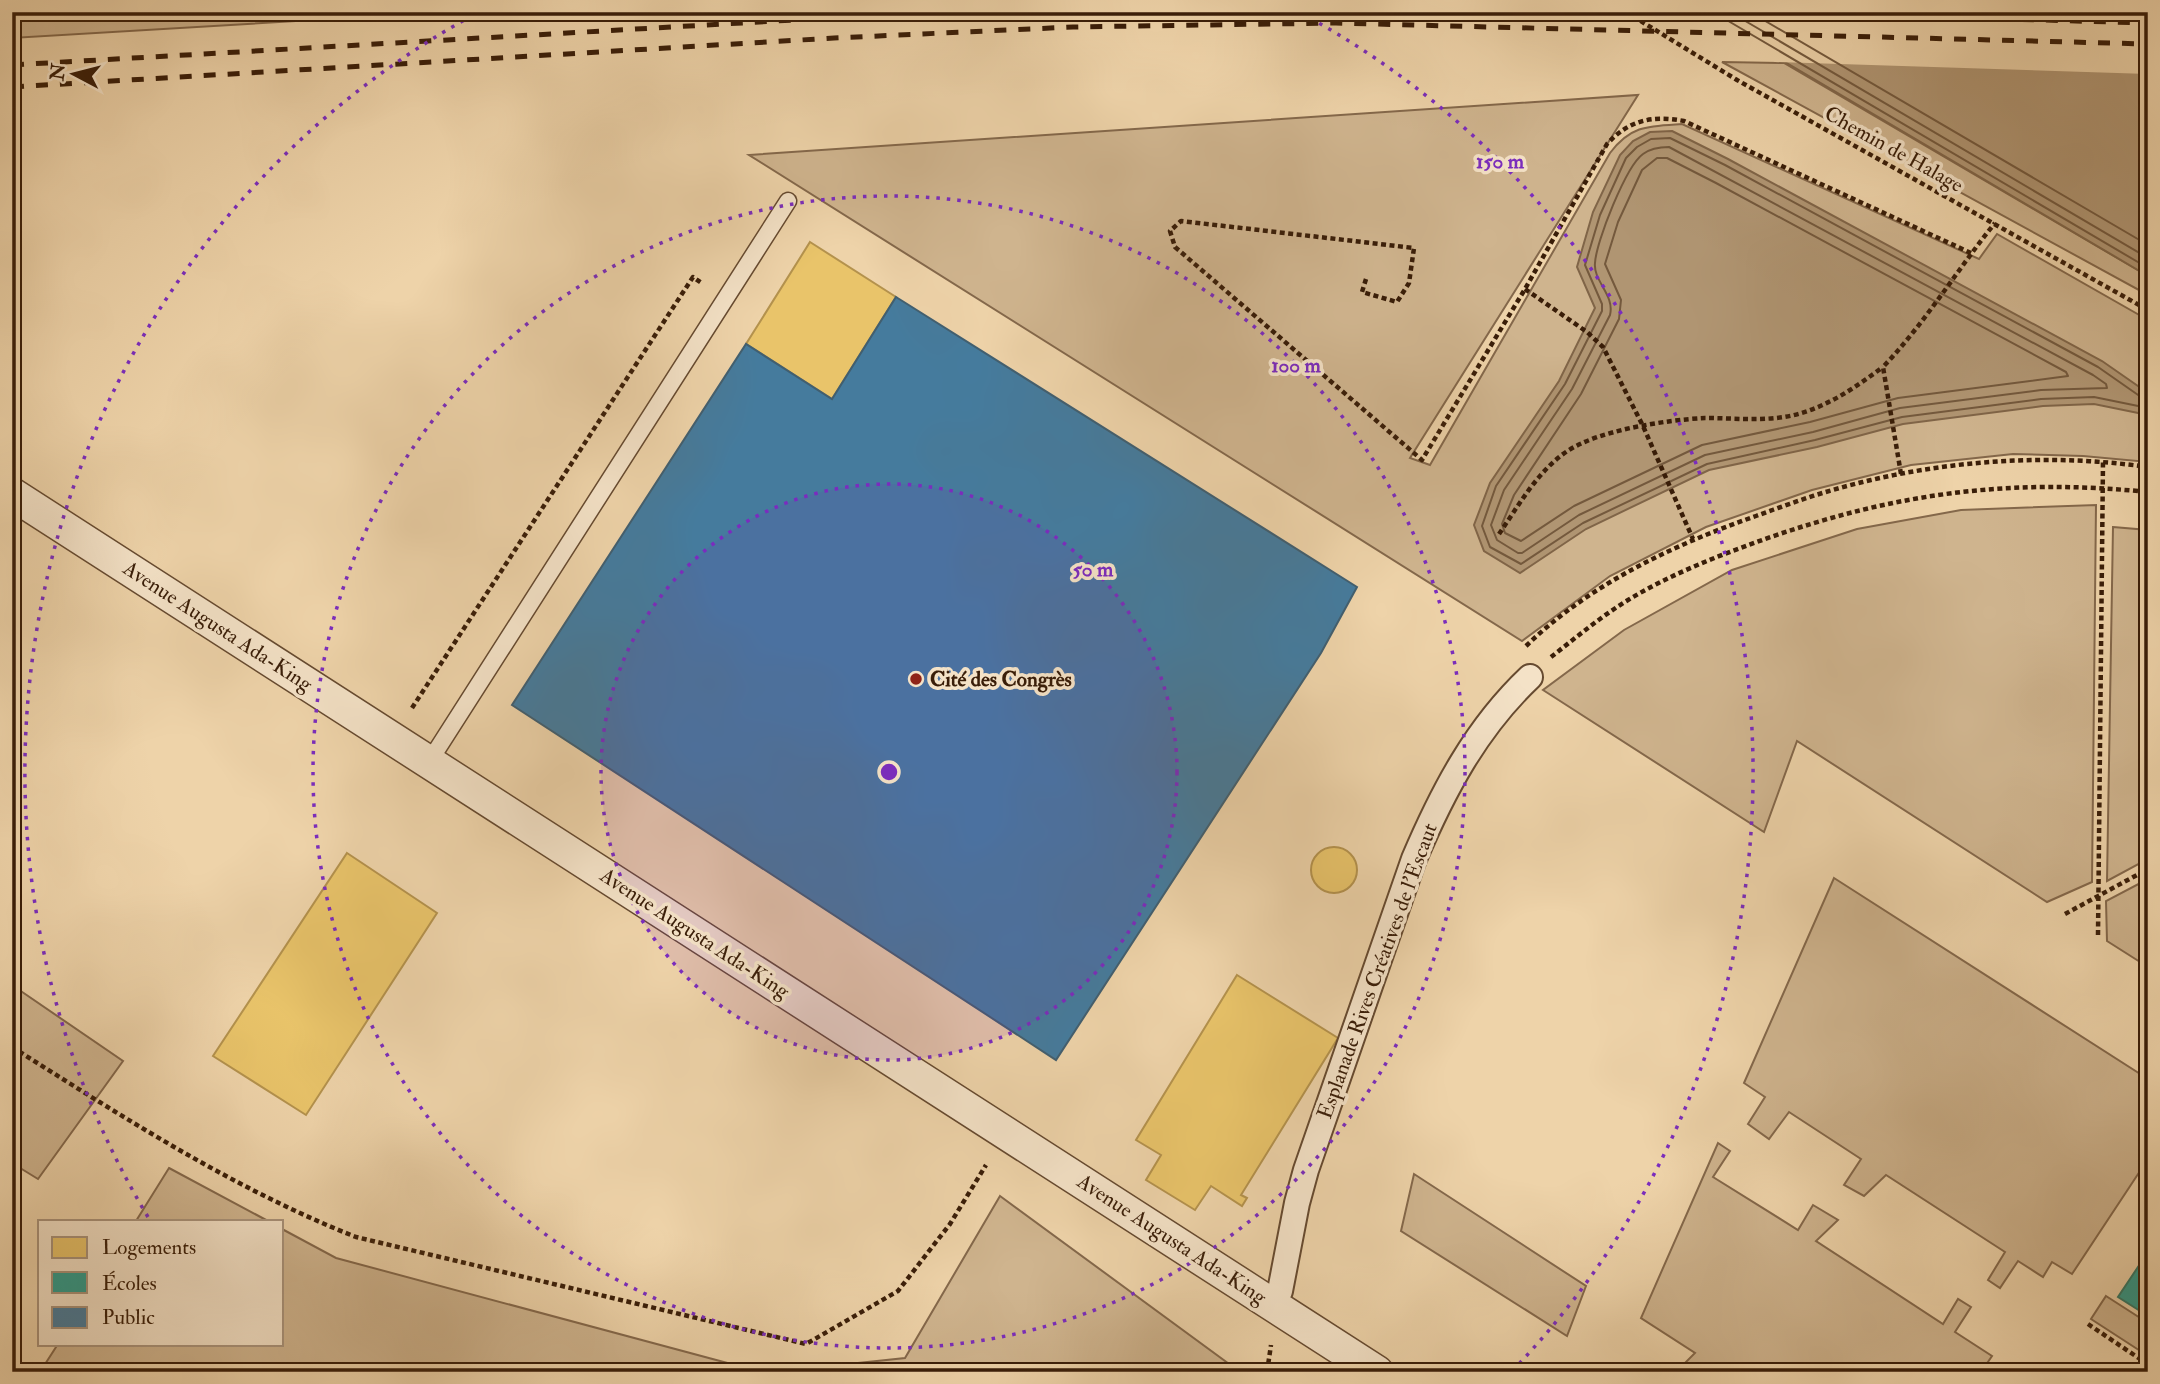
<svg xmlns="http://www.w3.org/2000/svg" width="2160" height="1384" font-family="'IM FELL Double Pica',serif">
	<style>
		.green { fill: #cfb48e; stroke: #84684b; stroke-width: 2 }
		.water { fill: #b09572; stroke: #806548; stroke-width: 2 }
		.pier { fill: #eed3a9 }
		.homes { fill: #e9c46a; stroke: #b4924d; stroke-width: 2 }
		.schools { fill: #2a9d8f; stroke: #2e7766; stroke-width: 2 }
		.public { fill: #457b9d; stroke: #415f70; stroke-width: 2 }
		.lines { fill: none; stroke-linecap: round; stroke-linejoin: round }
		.shore { stroke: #74593d; stroke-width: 2 }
		.service-casing { stroke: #664a30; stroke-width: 19 }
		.pedestrian-casing { stroke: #664a30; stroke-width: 28 }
		.minor-casing { stroke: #664a30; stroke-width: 35 }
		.path { stroke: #391d08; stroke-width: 4.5; stroke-dasharray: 5 3.5; stroke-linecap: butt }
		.service { stroke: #f4e2c7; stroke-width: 16 }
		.pedestrian { stroke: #f4e2c7; stroke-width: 24 }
		.minor { stroke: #f4e2c7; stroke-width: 32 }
		.rail { stroke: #391d08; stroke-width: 5; stroke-dasharray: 12 12; stroke-linecap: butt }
		.ring { fill: none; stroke: #7b2cbf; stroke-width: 3.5; stroke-dasharray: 3.5 7 }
		.poi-dot { fill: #8f2418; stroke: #f4e2c7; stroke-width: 2.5 }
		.labels { text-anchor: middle; stroke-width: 7; stroke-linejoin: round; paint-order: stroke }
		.street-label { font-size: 21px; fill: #391d08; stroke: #f4e2c7 }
		.poi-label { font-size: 21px; font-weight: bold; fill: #391d08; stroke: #f4e2c7; text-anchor: start }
		.centre { fill: #7b2cbf; stroke: #f4e2c7; stroke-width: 3.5 }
		.ring-label { font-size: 21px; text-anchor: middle; font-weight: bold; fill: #7b2cbf; stroke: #f4e2c7; stroke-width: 7; stroke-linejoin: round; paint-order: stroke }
	</style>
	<rect width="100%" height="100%" fill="#eed3a9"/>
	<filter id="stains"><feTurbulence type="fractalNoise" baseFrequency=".00286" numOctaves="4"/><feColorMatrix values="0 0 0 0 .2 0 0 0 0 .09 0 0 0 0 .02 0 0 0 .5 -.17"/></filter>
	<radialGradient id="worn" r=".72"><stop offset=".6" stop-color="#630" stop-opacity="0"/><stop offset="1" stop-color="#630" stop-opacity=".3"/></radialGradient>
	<!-- green -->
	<g class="green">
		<path d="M12,12H447L12,38Z"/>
		<path d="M1722,62L1784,63L2148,276V295Z"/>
		<path d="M1638,95L1410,458L1430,465L1610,153C1631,125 1649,126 1682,124L1979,259L1997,234L2148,320V462L2083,456L2013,454L1911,465L1812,490L1706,527L1610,576L1522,641L749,155Z"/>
		<path d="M2096,505L2092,882L2047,902L1797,741L1764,832L1543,690L1624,630L1732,570L1857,529L1961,510Z"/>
		<path d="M2113,527L2148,530V859L2107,881Z"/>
		<path d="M1834,878L2148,1079V1159L2072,1274L2052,1262L2043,1277L2018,1261L2000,1288L1988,1280L2005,1252L1886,1175L1864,1196L1844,1185L1861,1159L1789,1112L1769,1139L1748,1124L1765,1097L1744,1083Z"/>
		<path d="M2148,879V967L2107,941L2106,901Z"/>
		<path d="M12,985L123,1061L38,1179L12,1163Z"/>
		<path d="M1718,1143L1730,1151L1713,1177L1798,1230L1813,1205L1838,1220L1816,1241L1943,1324L1958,1299L1971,1307L1955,1332L1992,1356L1981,1372H1676L1695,1353L1641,1318Z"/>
		<path d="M169,1168L268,1221H136Z"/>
		<path d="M1414,1174L1586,1286L1567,1336L1401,1231Z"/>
		<path d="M1000,1196L1240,1372H773L905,1358Z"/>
		<path d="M282,1229L336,1258L761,1372H40L58,1344H282Z"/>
		<path d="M2106,1296L2148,1323V1356L2091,1319Z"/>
	</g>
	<!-- water -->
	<g class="water">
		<path d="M1700,12H2148V276Z"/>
		<path d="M1672,131L1728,159L2102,361L2148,393V415L2094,404L2043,406L1903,424L1817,447L1709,470L1586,529L1520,573L1484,551L1474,525L1490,483L1559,381L1595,308L1577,267L1593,212L1620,155L1633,141L1650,132Z"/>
	</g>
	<!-- pier -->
	<path class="pier" d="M1696,12H2148V74L1775,62Z"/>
	<!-- homes -->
	<g class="homes">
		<path d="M810,242L896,297L832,399L746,344Z"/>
		<circle cx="1334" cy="870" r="23"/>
		<path d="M347,853L437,913L306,1115L213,1056Z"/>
		<path d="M1237,975L1338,1038L1241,1195L1247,1198L1242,1206L1211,1186L1195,1210L1146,1180L1161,1155L1136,1140Z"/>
	</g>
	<!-- schools -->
	<path class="schools" d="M2148,1252V1316L2118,1297Z"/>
	<!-- public -->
	<path class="public" d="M896,297L1357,587L1321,653L1056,1060L512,705L746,344L832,399Z"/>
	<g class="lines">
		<!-- shore -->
		<g class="shore">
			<path d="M1713,12L2148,268"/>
			<path d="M1730,12L2148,258"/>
			<path d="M1750,12L2148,245"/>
			<path d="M1669,147L2093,375L2106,384L2107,388L2041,390L1900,408L1813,432L1705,455L1579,515L1522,553H1518L1497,540L1491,525L1504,490L1572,389L1610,315C1615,295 1593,281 1595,263C1596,242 1626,166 1643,154C1651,148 1659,147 1669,147Z"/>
			<path d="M1657,158H1667L1716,183L2066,372L2068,376L1898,398L1810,422L1702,445L1574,506L1521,541L1505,533L1502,524L1514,495L1581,394L1619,319L1621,300L1605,264L1618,222L1642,170Z"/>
			<path d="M2148,399L2141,397L2098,367L1725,165L1670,138L1651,139L1637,147L1626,158L1600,215L1585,265L1602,304V311L1565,384L1496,486L1482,526L1490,547L1521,564L1583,523L1707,464L1815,440L1902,417L2041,399L2094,397L2148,408"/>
		</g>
		<!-- service casing -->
		<g class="service-casing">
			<path id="service" d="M429,762L788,201"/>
		</g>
		<!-- pedestrian casing -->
		<g class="pedestrian-casing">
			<path id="pedestrian" d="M1280,1291L1297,1203L1306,1170L1414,859C1443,791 1476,728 1530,677"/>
		</g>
		<!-- minor casing -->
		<g class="minor-casing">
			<path id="minor" d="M12,494L1377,1372"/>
		</g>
		<!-- path -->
		<g class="path">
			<path d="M1626,12L1737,80L2148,310"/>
			<path d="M1366,279L1362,292L1397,302L1409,283L1414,248L1181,221L1170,231L1175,247L1422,460L1525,289L1607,144C1629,120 1652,115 1684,121L1971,253"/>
			<path d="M1525,289L1587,332L1603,347L1643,426L1693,539"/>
			<path d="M1901,474L1883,367C1925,323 1957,270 1995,223"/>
			<path d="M1499,534C1519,505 1537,472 1566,452C1598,430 1666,420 1705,418C1731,418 1758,421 1784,417C1822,411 1853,389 1883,367"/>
			<path d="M1526,646C1590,584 1673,545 1756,516C1786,505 1816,494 1847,486C1945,460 2048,453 2148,467"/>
			<path d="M1551,657C1578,636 1604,614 1633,597C1674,573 1720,555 1765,539C1896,493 2009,478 2148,492"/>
			<path d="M412,708L693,277L703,284"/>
			<path d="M2065,914L2148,869"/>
			<path d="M2098,935L2103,462"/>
			<path d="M12,1047C123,1117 234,1189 356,1237L806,1344L898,1291L950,1224L986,1165"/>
			<path d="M2088,1324L2143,1361L2136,1372"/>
			<path d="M1267,1372L1271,1345"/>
		</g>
		<!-- service -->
		<use href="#service" class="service"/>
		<!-- pedestrian -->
		<use href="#pedestrian" class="pedestrian"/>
		<!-- minor -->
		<use href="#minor" class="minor"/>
		<!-- rail -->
		<g class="rail">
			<path d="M1758,12L2148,23"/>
			<path d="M12,65L932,12"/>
			<path d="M12,87L834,38L1073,27L1336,23L2148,44"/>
		</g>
	</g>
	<!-- distance rings -->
	<circle cx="889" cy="772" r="288" fill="#7b2cbf" fill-opacity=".12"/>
	<g class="ring">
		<circle cx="889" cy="772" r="288"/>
		<circle cx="889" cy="772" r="576"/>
		<path d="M148 1217A864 864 0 0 1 477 13M1301 13A864 864 0 0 1 1516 1367"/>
	</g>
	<!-- markers -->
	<circle class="poi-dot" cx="916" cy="679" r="7"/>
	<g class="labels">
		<!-- street labels -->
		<g class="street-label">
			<text transform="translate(1894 149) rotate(29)" y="7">Chemin de Halage</text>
			<text transform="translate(218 626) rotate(33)" y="7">Avenue Augusta Ada-King</text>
			<text transform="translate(695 933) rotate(33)" y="7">Avenue Augusta Ada-King</text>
			<text transform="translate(1377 971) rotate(-70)" y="7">Esplanade Rives Créatives de l'Escaut</text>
			<text transform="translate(1172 1239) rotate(33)" y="7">Avenue Augusta Ada-King</text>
		</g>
		<!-- poi labels -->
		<g class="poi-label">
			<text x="930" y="686">Cité des Congrès</text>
		</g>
	</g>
	<circle cx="889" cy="772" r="10" class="centre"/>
	<g class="ring-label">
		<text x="1500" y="168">150 m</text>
		<text x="1296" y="372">100 m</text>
		<text x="1093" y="576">50 m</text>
	</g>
	<!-- margin -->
	<rect width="2160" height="1384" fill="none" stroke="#eed3a9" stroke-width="42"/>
	<rect x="14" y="14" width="2132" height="1356" fill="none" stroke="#391d08" stroke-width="3.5"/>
	<rect x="21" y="21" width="2118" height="1342" fill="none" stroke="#391d08" stroke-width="2"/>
	<!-- legend -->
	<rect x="38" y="1220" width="245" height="126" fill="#f4e2c7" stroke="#a9937b" stroke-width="2"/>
	<rect x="52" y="1237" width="35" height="21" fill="#e9c46a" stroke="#a9937b" stroke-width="2"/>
	<text x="102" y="1254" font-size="21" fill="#391d08">Logements</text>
	<rect x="52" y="1272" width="35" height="21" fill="#2a9d8f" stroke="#a9937b" stroke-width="2"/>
	<text x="102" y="1290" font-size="21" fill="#391d08">Écoles</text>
	<rect x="52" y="1307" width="35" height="21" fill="#457b9d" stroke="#a9937b" stroke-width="2"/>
	<text x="102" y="1324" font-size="21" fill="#391d08">Public</text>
	<!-- north arrow -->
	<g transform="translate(74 74) rotate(277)" stroke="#f4e2c7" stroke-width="5" paint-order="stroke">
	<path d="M0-5L12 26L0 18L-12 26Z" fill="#391d08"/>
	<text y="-10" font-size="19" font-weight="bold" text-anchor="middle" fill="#391d08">N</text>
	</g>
	<rect width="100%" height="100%" filter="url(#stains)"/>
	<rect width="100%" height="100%" fill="url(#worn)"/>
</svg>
